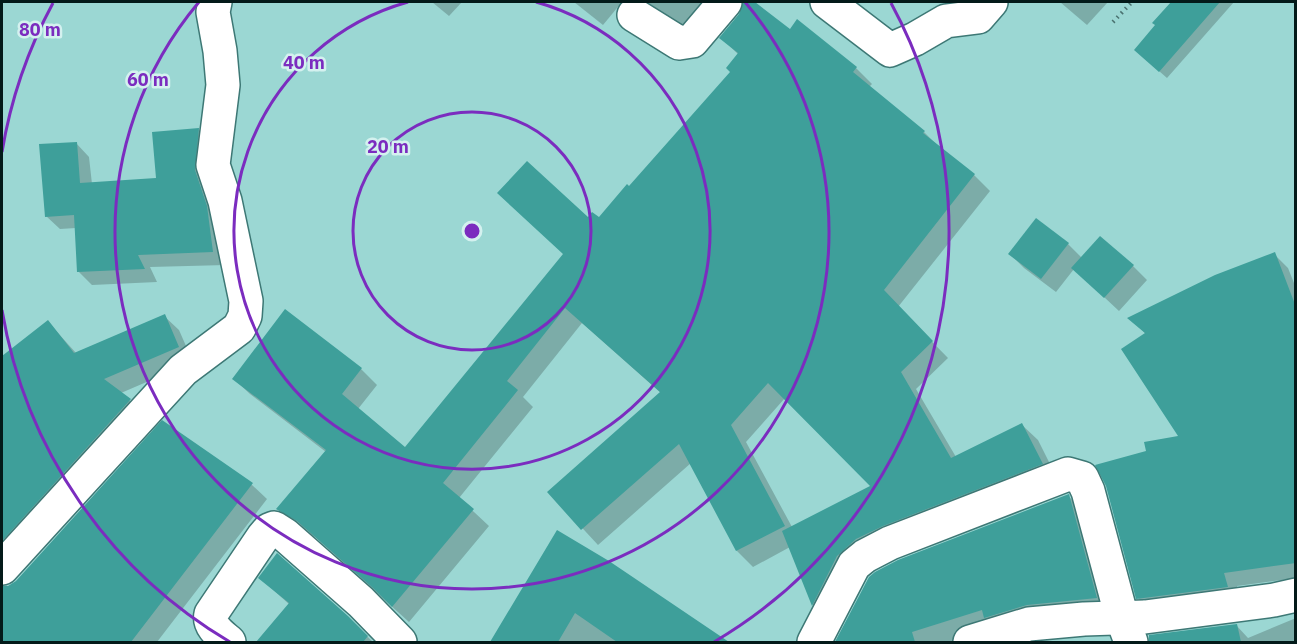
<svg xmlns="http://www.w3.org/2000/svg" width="1297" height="644" font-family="'IBM Plex Sans',sans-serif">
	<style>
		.shadow { fill: #0003; fill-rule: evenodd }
		.building { fill: #3e9f9a }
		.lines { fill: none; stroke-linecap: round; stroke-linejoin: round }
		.minor-casing { stroke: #3d7875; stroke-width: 36 }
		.path { stroke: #4a7270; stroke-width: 4; stroke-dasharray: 1.5 4.5; stroke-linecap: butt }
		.minor { stroke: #fff; stroke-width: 33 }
		.ring { fill: none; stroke: #7b2cbf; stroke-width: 3 }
		.centre { fill: #7b2cbf; stroke: #d4f1ef; stroke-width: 3 }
		.ring-label { font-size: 18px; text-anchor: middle; font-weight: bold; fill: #7b2cbf; stroke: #d4f1ef; stroke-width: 5; stroke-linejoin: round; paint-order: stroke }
	</style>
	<rect width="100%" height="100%" fill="#9bd7d3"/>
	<!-- shadow -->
	<g class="shadow">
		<path d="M432,2H462L449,16Z"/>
		<path d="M574,2H622L603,25Z"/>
		<path d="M647,2H725L685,28Z"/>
		<path d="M747,2H753L790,31L856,68L872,84L869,87L924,132L940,148L974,175L990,191L898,307L948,358L916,389L956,457L1022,425L1038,440L1058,480L872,555L828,620L813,605L790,547L753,567L737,551L691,463L598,545L549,492L661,393L582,323L523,397L533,407L459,498L489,526L409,622L315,537L294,525L278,509L326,452L250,394L234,379L285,311L361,369L377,385L358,409L405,449L565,255L588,219H599L630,188L732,72L739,55L721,38L741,15ZM785,398L872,487L792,527L746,442Z"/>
		<path d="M1060,2H1108L1087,25Z"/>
		<path d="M1173,2H1234L1167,78L1143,57L1157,25L1154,23Z"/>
		<path d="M198,129L211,143L226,265L150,267L157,282L92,285L78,271L76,228L60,229L46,216L76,143L89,157L92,184L158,179Z"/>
		<path d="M1068,244L1082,258L1133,266L1147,280L1119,311L1074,269L1056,292L1024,268L1010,254Z"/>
		<path d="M1274,254L1288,268L1296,288V578L1237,586L1240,600L1151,611L1138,598L1147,452L1181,437L1146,334L1130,319Z"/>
		<path d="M164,316L179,330L193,362L121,393L145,414L2,573V358L48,322L76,353Z"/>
		<path d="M163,422L252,485L267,499L157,642H2V588L8,587L16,582Z"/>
		<path d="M1068,496L1083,510L1110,612L972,642H835L870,578Z"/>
		<path d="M557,532L608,562L726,642H492Z"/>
		<path d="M260,578L347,617L373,642H258L290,605Z"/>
		<path d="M1296,618V642H1151L1150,637L1236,625L1248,638Z"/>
	</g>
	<!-- building -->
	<g class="building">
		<path d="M743,2H755L790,29L797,19L857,67L853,72L925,131L923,133L975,174L884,290L933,341L901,372L951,458L1022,423L1043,464L883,526L856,539L837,556L812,606L782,531L870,486L768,383L731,425L785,526L736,551L679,444L581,530L547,492L660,392L565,308L507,381L518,390L443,483L474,509L392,607L373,588L297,521L276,509L326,450L232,379L285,309L362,368L342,394L405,447L563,254L497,193L527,161L588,217L592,212L599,217L627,184L629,186L730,72L726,68L738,53L719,38L739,14Z"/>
		<path d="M1171,2H1220L1159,72L1134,50L1155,25L1152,23Z"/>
		<path d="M199,128L195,170L207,206L213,252L138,255L145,269L77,272L74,215L45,217L39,144L77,142L80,183L156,178L152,132Z"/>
		<path d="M1036,218L1069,243L1041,279L1008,254Z"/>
		<path d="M1100,236L1134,265L1104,298L1071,268Z"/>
		<path d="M1275,252L1296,307V563L1224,573L1228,587L1136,599L1106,486L1095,465L1146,451L1144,442L1178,436L1121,349L1145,333L1127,318L1215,275Z"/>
		<path d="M165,314L179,347L104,379L131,399L2,541V356L48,320L74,353Z"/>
		<path d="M162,420L253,483L131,642H2V586H8L16,581Z"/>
		<path d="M1069,494L1097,598L1027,605L984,618L982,610L912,632L915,642H835L869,577L875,572L898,560Z"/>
		<path d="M557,530L609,561L729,642H617L575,613L558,642H490Z"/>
		<path d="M277,553L348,616L368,636L363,642H256L289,603L258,578Z"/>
		<path d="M1237,624L1241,642H1149V635Z"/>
	</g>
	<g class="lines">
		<!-- minor casing -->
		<g class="minor-casing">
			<g id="minor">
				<path d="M827,2L890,50L915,39L946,21L978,17L991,2"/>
				<path d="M634,15L679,43L692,41L725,2"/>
				<path d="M2,568L183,370L239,328L245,316L246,301L225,201L213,165L223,85L220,51L213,12L215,2"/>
				<path d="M229,642C221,635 208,626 211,614L263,537L269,530L274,528L285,535L361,602L400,642"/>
				<path d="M814,642L854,565L865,556L890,543L1068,474L1082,478L1088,491L1122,618L1131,642"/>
				<path d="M970,642L1029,624L1084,619L1145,617L1274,600L1296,595"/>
			</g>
		</g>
		<!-- path -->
		<path class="path" d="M1113,22L1132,2"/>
		<!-- minor -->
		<use href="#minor" class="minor"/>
	</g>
	<!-- distance rings -->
	<g class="ring">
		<circle cx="472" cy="231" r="119"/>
		<path d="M536 2A238 238 0 1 1 408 2"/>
		<path d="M745 2A357 357 0 1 1 199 2"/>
		<path d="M230 642A477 477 0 0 1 2 310M2 152A477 477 0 0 1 53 3M891 3A477 477 0 0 1 714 642"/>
	</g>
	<circle cx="472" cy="231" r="9" class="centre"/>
	<g class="ring-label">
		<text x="40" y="36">80 m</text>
		<text x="304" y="69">40 m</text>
		<text x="148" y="86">60 m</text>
		<text x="388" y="153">20 m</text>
	</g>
	<!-- border -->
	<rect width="1297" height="644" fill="none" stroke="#031a19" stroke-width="6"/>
</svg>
